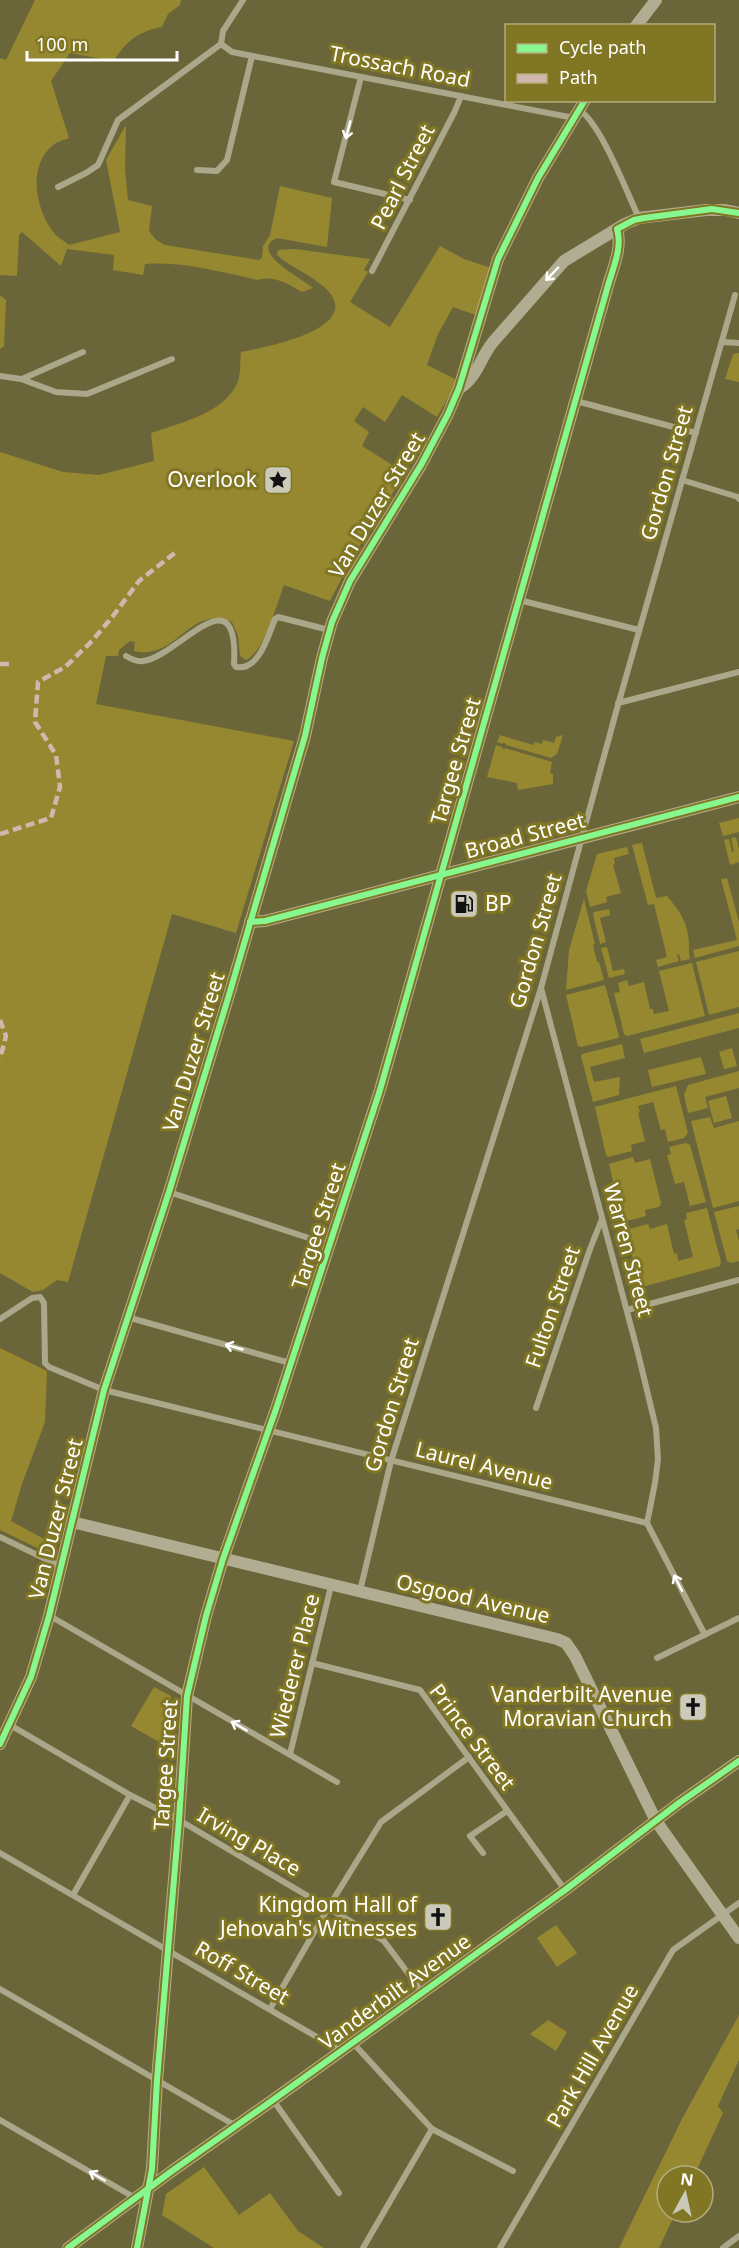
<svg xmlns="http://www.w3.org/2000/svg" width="739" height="2248" font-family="'Noto Sans',sans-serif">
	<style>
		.green { fill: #958831 }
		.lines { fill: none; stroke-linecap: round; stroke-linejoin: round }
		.street { stroke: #aba78b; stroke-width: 6 }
		.secondary { stroke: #b1ad92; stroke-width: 12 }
		.quiet { stroke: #d1b7ad; stroke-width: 4.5; stroke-dasharray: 9 4.5; stroke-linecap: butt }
		.cycleway-casing { stroke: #817623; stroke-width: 10 }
		.cycleway { stroke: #87f88f; stroke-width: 6 }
		.oneway { stroke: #fff }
		.labels { text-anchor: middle; stroke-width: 6; stroke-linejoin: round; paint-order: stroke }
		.street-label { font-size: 21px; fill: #fff; stroke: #817623 }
		.poi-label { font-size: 21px; fill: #fff; stroke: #817623; text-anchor: end }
	</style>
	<rect width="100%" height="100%" fill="#6b6639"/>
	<!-- green -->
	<g class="green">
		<path d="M35,0H181L180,5L168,14L162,27C139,31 126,41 114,61L70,53L51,81L69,138C64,140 56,142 52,146C27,167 36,211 54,233C58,238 65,241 69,245L120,232L106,160L126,125L125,170L128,200L152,206L149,231L156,240L165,245L259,260L262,258L263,246L270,235L280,186L332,198L327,247L277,238C247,251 303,279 313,288L302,292C288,284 274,275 258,280C220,272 184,261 145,264L143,275L113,270L114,255L67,249L61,266L22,232L19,235L17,276L0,275V58L6,60Z"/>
		<path d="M440,246L464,259L491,268L476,315L453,307L438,334L427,365L455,379L454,388L437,417L402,395L385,422L363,407L354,421L369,432L362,446L405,473L352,558L330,601L284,585C276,605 266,650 246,660L240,656L238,636L232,622C188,604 178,661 134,651L135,642L130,641L119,650L118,656H106L96,704L294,741L236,933L172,914L68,1282L57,1280L43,1290L33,1292L0,1273V452L63,472L99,475L154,461L151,433C180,423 222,414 237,384C241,375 240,361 241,352C262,348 361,330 329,292C318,279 297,270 283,260L277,255L278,250L295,249L370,259L364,270L368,272L350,302L390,327Z"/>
		<path d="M0,295L6,300L4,346L0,349Z"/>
		<path d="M739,353V382L725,379L733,354Z"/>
		<path d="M500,735L533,745L535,742L542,744L543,740L554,743L556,737L563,735L557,754L551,758L506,745L504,742L503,744L497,742Z"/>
		<path d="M496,745L502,747L504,750L505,748L552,762L550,773L553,774V784L518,790L517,783L487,777Z"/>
		<path d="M739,818V832L723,836L719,823Z"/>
		<path d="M736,837L739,849V862L730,865L724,840L729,839L732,852H734L731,838Z"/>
		<path d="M642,843L656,898L667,896C677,908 686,919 688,935C690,944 688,950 690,959L681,961L679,954L677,955L679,961L658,967L656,960L667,957L654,904L648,905L632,845Z"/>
		<path d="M627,847L629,854L614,858L615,864L613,865L621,893L606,897L607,902L590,907L586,891L597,854Z"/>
		<path d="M727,878L739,922V946L695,958L693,950L737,940L721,879Z"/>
		<path d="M584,899L595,944L593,945L597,962H599L604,980L566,990L569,950Z"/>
		<path d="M609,909L610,915L600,918L606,942L600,944L593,914L594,912Z"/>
		<path d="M607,947L613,971L624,969L625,974L609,978L601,948Z"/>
		<path d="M739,951V1007L709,1015L696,962Z"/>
		<path d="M692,963L705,1016L627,1036L624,1034L614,993L620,992L618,983L627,980L629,986L644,982L650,1009H653L654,1014L669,1011L659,971Z"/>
		<path d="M605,985L619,1036L618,1038L581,1047L578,1046L566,995Z"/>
		<path d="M739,1013V1028L644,1053L640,1039Z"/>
		<path d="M622,1044L625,1058L590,1067L594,1082L620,1077L619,1095L593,1102L581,1056L582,1054Z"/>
		<path d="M732,1048L737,1066L724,1069L719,1052Z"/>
		<path d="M701,1057L706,1074L652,1087L648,1070Z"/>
		<path d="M739,1071V1088L705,1097L708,1108L688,1113L684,1095L688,1085Z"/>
		<path d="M676,1086L688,1133L684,1138L668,1142L665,1129L661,1130L653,1102L638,1106L640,1112L638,1113L645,1141L631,1145L632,1151L608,1157L606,1155L595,1107Z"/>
		<path d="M726,1096L732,1118L714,1123L708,1101Z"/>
		<path d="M710,1117L714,1128L739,1121V1201L713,1208L691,1121Z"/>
		<path d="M686,1143L690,1145L706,1202L690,1206L684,1182L675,1184L667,1155L671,1154L669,1147Z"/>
		<path d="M633,1157L635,1163L650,1159L661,1203L659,1207L645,1210L646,1216L623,1222L609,1164Z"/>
		<path d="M739,1206V1229L736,1230L739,1241V1261L731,1263L727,1261L714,1212Z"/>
		<path d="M707,1208L721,1262L720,1266L642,1287L640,1285L625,1230L648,1224L650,1229L667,1224L674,1254L677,1253L678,1261L693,1257L684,1220L687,1219L686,1213Z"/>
		<path d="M0,1348L47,1371L45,1422L22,1484L11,1521L55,1545L53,1553L50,1554L0,1530Z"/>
		<path d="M154,1687L171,1696L168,1747L131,1726Z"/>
		<path d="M556,1925L577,1953L557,1967L537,1938Z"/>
		<path d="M739,2015V2060L718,2106L723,2113L694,2176H667V2212H676L659,2248H619L682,2119Z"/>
		<path d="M548,2020L567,2032L556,2051L530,2034Z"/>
		<path d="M204,2167L239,2215L270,2193L298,2231L324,2248H214L162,2215L166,2194Z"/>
	</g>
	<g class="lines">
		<!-- street -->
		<g class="street">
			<path d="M221,44L232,52L574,118"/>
			<path d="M221,44L223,31L243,0"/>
			<path d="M361,77L334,182L410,200"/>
			<path d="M579,110C601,123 627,193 639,218"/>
			<path d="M197,170L217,171L227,160L252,56"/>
			<path d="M58,187L86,173L98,165L118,120L221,44"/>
			<path d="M372,271L455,111L461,96"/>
			<path d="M722,342L739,343"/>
			<path d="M0,376L21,379L56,392L87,394L172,359"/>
			<path d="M22,379L83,352"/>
			<path d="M576,401L696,433"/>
			<path d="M682,480L738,497L739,499"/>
			<path d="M519,600L639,630"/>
			<path d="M126,656C131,659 137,662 143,661C178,657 239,570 234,664L236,667C259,671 268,636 275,619L278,617L329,630"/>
			<path d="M618,703L739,672"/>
			<path d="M541,988L638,1353L656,1428L658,1459L655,1483L647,1523"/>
			<path d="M169,1192L330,1245"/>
			<path d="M627,1310L739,1280"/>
			<path d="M127,1317L290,1363"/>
			<path d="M0,1319L32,1298L40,1297L44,1303L45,1363L49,1367L104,1390L647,1523"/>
			<path d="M536,1408L590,1249L602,1219"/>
			<path d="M647,1523L705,1635"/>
			<path d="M0,1537L60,1566"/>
			<path d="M360,1591L391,1461L541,988L616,712L735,295"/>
			<path d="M50,1616L337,1782"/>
			<path d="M657,1658L739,1618"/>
			<path d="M312,1663L420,1690L565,1890"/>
			<path d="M10,1725L130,1795L179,1820L384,1941L422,1992"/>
			<path d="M290,1754L331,1586"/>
			<path d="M0,1853L341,2051"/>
			<path d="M483,1853L470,1836L507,1811"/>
			<path d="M73,1895L130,1795"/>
			<path d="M0,1989L236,2126"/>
			<path d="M270,2009L328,1908L381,1822L469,1757"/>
			<path d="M353,2043L432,2129L513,2171"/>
			<path d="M273,2100L339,2193"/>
			<path d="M0,2120L137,2199"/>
			<path d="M363,2248L432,2129"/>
			<path d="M500,2248L673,1950L739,1903"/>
			<path d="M723,2248L739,2236"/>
		</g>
		<!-- secondary -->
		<g class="secondary">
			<path d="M636,26L656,0"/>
			<path d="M460,388C478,376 480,358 493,342L564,261L625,224L639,218L706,210H725L739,213"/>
			<path d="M250,922L265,921L739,797"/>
			<path d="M72,1522L557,1639L566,1643L575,1656L656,1821L739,1938"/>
			<path d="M0,1744L31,1677L49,1616L104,1390L169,1192L229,995L305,736L322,658L332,622L350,581L421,465L448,414L459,388L498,259L538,178L585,100"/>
			<path d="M68,2248L172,2171L273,2100L565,1890L679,1803L739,1761"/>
			<path d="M137,2248L152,2169L157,2080L179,1820L187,1696L206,1616L223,1559L276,1409L380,1090L607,289C612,270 623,248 617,229"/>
		</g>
		<!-- quiet -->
		<g class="quiet">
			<path d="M0,664H10"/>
			<path d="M0,834L51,818L60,787L56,755L35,722L38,682L65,667L92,641L113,616L139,581L176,552"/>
			<path d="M0,1020L6,1036L0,1059"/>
		</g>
		<!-- cycleway casing -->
		<g class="cycleway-casing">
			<g id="cycleway">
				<path d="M250,922L265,921L739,797"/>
				<path d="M0,1744L31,1677L49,1616L104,1390L169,1192L229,995L305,736L322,658L332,622L350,581L421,465L448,414L459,388L498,259L538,178L585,100"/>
				<path d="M68,2248L172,2171L273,2100L565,1890L679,1803L739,1761"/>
				<path d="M137,2248L152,2169L157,2080L179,1820L187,1696L206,1616L223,1559L276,1409L380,1090L607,289C612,270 623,248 617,229L634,220L644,218L712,209L739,213"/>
			</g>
		</g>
		<!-- cycleway -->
		<use href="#cycleway" class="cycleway"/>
	</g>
	<!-- one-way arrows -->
	<defs><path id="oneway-shaft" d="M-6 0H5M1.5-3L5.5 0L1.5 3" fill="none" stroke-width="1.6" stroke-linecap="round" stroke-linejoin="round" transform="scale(1.5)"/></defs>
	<g class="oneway">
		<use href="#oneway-shaft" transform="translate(348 130) rotate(105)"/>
		<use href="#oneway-shaft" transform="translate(552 274) rotate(134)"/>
		<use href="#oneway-shaft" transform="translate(234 1347) rotate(-164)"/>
		<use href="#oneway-shaft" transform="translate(678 1583) rotate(-117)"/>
		<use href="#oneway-shaft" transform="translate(239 1726) rotate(-150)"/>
		<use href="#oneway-shaft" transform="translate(97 2176) rotate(-150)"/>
	</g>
	<!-- icons -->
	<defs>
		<g id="sight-square" transform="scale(1.5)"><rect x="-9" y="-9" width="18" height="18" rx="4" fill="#cbc9ba" stroke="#817623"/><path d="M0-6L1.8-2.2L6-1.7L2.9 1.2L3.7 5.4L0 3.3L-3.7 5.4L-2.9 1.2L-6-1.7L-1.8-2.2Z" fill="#111"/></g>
		<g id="fuel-square" transform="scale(1.5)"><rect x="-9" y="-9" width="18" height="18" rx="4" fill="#cbc9ba" stroke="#817623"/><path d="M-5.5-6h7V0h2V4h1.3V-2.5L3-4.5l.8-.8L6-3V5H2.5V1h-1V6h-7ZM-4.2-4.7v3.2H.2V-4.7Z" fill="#111"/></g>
		<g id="church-square" transform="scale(1.5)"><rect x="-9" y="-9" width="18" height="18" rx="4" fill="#cbc9ba" stroke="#817623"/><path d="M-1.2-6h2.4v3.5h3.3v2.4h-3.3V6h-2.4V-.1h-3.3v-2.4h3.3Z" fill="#111"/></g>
	</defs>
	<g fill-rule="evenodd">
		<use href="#sight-square" x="278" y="480"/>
		<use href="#fuel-square" x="464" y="904"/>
		<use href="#church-square" x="693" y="1707"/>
		<use href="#church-square" x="438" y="1917"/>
	</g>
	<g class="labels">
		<!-- street labels -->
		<g class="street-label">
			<text transform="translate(400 67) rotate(11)" y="7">Trossach Road</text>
			<text transform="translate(403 177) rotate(-63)" y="7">Pearl Street</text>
			<text transform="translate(667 473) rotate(-74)" y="7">Gordon Street</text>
			<text transform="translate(377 505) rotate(-59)" y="7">Van Duzer Street</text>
			<text transform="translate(456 761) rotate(-74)" y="7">Targee Street</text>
			<text transform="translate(525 836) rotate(-15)" y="7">Broad Street</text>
			<text transform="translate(536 941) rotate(-74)" y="7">Gordon Street</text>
			<text transform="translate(194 1052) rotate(-73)" y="7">Van Duzer Street</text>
			<text transform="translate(319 1226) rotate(-72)" y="7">Targee Street</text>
			<text transform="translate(628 1250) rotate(75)" y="7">Warren Street</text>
			<text transform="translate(553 1307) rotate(-71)" y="7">Fulton Street</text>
			<text transform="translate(392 1405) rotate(-73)" y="7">Gordon Street</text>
			<text transform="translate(484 1466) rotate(14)" y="7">Laurel Avenue</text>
			<text transform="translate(56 1519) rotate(-76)" y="7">Van Duzer Street</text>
			<text transform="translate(473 1599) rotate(13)" y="7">Osgood Avenue</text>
			<text transform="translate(295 1666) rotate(-76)" y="7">Wiederer Place</text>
			<text transform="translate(472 1737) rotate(53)" y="7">Prince Street</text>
			<text transform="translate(166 1765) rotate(-86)" y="7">Targee Street</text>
			<text transform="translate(249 1842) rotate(30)" y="7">Irving Place</text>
			<text transform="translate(242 1973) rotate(30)" y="7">Roff Street</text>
			<text transform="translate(395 1992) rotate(-36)" y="7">Vanderbilt Avenue</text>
			<text transform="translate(593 2056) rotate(-60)" y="7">Park Hill Avenue</text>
		</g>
		<!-- poi labels -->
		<g class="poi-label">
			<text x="257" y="487">Overlook</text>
			<text x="485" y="911" text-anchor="start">BP</text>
			<text x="672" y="1702">Vanderbilt Avenue<tspan x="672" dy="24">Moravian Church</tspan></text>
			<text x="417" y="1912">Kingdom Hall of<tspan x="417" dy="24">Jehovah's Witnesses</tspan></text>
		</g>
	</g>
	<!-- legend -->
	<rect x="505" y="24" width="210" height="78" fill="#817623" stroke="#b3ad7b" stroke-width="1.5"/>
	<rect x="517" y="44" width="30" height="9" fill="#87f88f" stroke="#b3ad7b" stroke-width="1.5"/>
	<text x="559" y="54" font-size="18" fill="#ffffff">Cycle path</text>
	<rect x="517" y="74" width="30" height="9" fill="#d1b7ad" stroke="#b3ad7b" stroke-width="1.5"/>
	<text x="559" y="84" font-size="18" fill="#ffffff">Path</text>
	<!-- north arrow -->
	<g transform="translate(685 2194) rotate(8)"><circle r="28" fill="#817623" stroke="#b3ad7b" stroke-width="1.5"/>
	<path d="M0-4.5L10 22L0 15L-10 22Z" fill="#cbc9ba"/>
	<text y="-9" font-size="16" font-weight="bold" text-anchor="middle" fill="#ffffff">N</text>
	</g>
	<!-- scale -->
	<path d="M27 51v9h150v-9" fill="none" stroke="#ffffff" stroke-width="3"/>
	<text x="36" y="51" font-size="18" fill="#ffffff" stroke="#817623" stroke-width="4.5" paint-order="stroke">100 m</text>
</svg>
